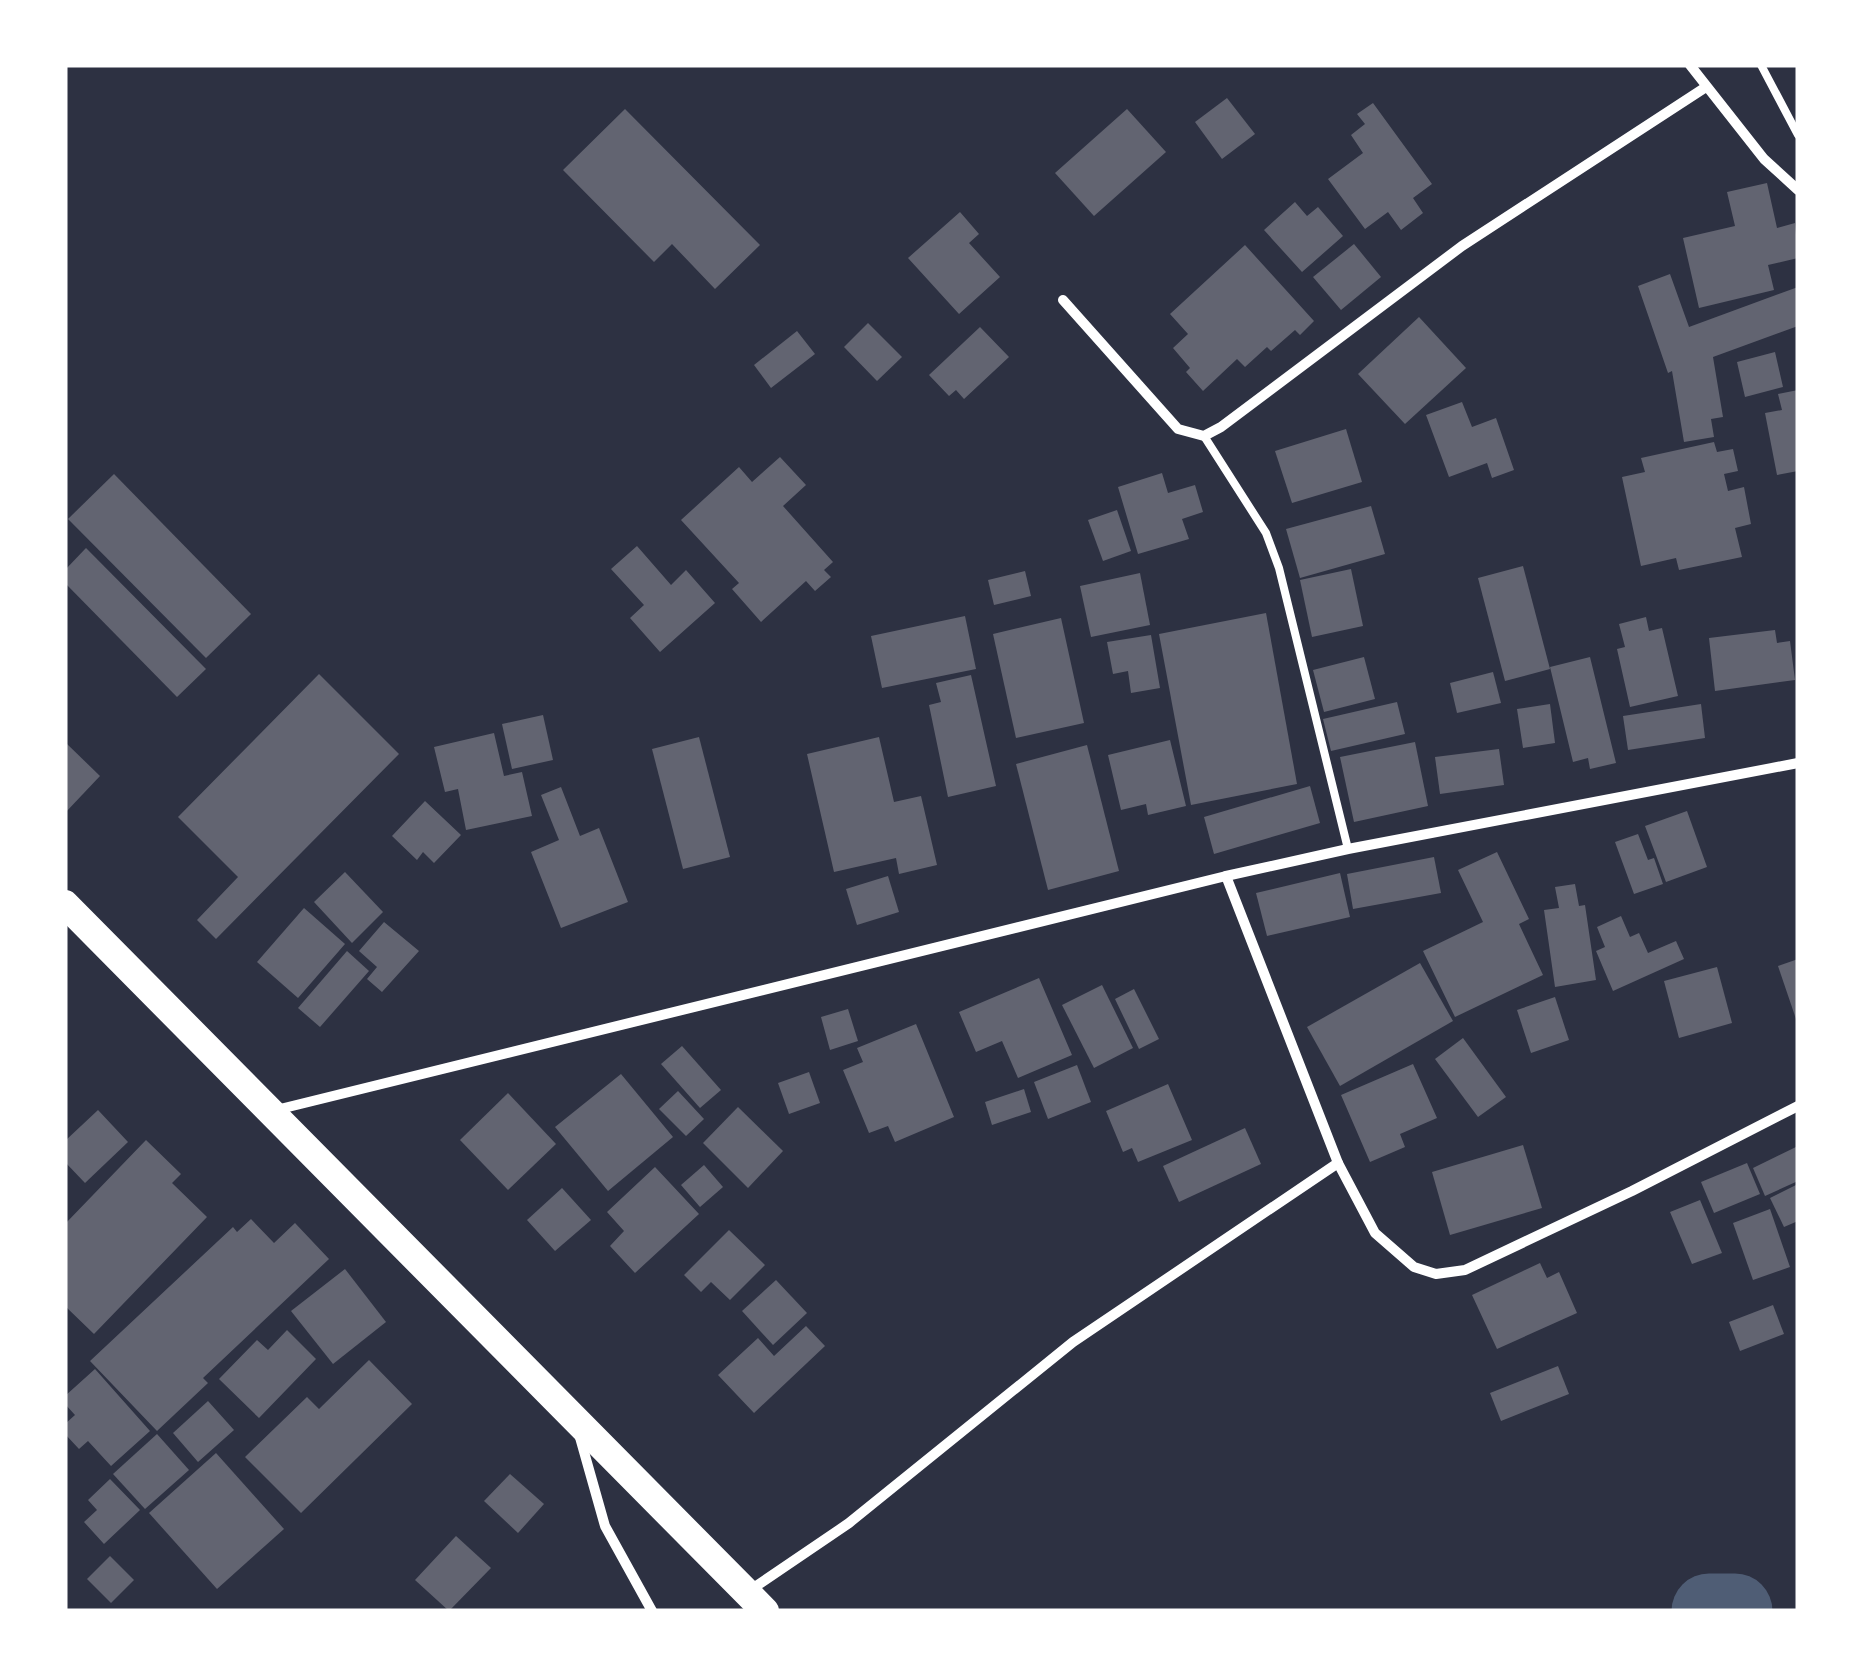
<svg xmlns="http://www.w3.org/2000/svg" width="1863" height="1676" font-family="Cabin,sans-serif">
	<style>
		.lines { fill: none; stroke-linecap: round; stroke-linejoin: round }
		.river { stroke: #4f5d75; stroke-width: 75 }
		.building { fill: #626471 }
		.service { stroke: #fff; stroke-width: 8 }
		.minor { stroke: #fff; stroke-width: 10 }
		.trunk { stroke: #fff; stroke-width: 28 }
	</style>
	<rect width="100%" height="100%" fill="#2d3142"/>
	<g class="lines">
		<!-- river -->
		<path class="river" d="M1709,1611H1735"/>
	</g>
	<!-- building -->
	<g class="building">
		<path d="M1227,98L1255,134L1222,159L1195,122Z"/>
		<path d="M1373,103L1432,184L1413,198L1423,213L1401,230L1388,212L1365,229L1328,179L1363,153L1351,135L1365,124L1357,114Z"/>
		<path d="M625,109L760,245L715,289L672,244L654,262L563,170Z"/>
		<path d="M1127,109L1166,152L1094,216L1055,173Z"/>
		<path d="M1767,183L1777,228L1795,223L1798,258L1768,265L1774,290L1699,308L1683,238L1735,226L1727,192Z"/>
		<path d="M1295,202L1307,216L1318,207L1343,236L1302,272L1264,230Z"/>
		<path d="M960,212L979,234L969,243L1000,277L959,314L908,258Z"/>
		<path d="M1354,244L1381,277L1341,310L1313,277Z"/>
		<path d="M1245,245L1314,321L1300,335L1295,330L1271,351L1267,347L1245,367L1237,359L1203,391L1186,372L1190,368L1173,348L1188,334L1170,314Z"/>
		<path d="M1670,274L1689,327L1798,287V326L1713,357L1723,417L1711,419L1714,437L1684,442L1672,371L1668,373L1638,286Z"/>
		<path d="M1419,317L1466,368L1405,424L1358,374Z"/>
		<path d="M868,323L902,357L877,381L844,347Z"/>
		<path d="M980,327L1009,357L964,399L956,390L949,396L929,375Z"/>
		<path d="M797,331L815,354L771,388L754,365Z"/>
		<path d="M1775,352L1783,387L1745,397L1737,362Z"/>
		<path d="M1798,390V471L1777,475L1765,413L1782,410L1778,394Z"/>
		<path d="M1462,402L1472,427L1496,418L1514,470L1492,478L1487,463L1449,477L1426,415Z"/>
		<path d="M1346,429L1362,482L1292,503L1275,451Z"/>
		<path d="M1714,442L1717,452L1733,449L1738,471L1724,474L1728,491L1744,487L1751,524L1735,528L1742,557L1679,570L1676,558L1641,566L1622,477L1645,472L1641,458Z"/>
		<path d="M780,457L806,485L783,506L833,562L824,570L831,577L815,591L806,581L761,622L732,589L739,583L681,520L739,467L752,482Z"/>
		<path d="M1162,473L1168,493L1195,485L1203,512L1182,519L1189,539L1138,554L1118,487Z"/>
		<path d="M114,474L251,614L206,658L68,519Z"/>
		<path d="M1371,506L1385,554L1300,578L1286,529Z"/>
		<path d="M1117,510L1131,551L1103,561L1088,520Z"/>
		<path d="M637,546L671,585L686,570L715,603L660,652L630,618L644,605L611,569Z"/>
		<path d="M86,548L206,669L177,697L65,583V570Z"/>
		<path d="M1523,566L1550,669L1505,681L1478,578Z"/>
		<path d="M1351,569L1363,626L1312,637L1300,580Z"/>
		<path d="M1025,571L1031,596L994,605L988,580Z"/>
		<path d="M1140,573L1150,625L1091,637L1080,586Z"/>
		<path d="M1266,613L1297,784L1191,805L1159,634Z"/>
		<path d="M965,616L976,669L882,688L871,636Z"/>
		<path d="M1646,617L1649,631L1662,628L1678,696L1630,707L1617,649L1625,647L1619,624Z"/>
		<path d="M1061,618L1084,723L1016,738L993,634Z"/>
		<path d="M1775,630L1777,643L1790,641L1795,680L1715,691L1709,638Z"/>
		<path d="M1151,635L1160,688L1131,693L1128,671L1113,674L1107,642Z"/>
		<path d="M1364,657L1375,699L1324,712L1313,670Z"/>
		<path d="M1590,657L1616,763L1590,769L1588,758L1573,762L1550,667Z"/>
		<path d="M1493,672L1501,703L1457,713L1450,683Z"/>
		<path d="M319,674L399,754L216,939L197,920L238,877L178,817Z"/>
		<path d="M971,675L996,786L948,797L929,705L941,702L936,683Z"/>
		<path d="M1397,702L1405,734L1331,751L1323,719Z"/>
		<path d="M1550,704L1555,743L1523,748L1517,709Z"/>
		<path d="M1701,704L1705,738L1628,750L1623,716Z"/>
		<path d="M543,715L553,760L512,769L502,724Z"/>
		<path d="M494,733L504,776L522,772L532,816L466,830L458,789L445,792L434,747Z"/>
		<path d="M699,737L730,857L683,869L652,749Z"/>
		<path d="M879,737L894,802L921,796L937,865L899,874L896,858L834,872L807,754Z"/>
		<path d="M1170,740L1186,806L1148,815L1146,804L1121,810L1108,755Z"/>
		<path d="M65,742L100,776L65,813Z"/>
		<path d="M1415,742L1428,806L1354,822L1340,757Z"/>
		<path d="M1087,745L1119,871L1048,890L1016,764Z"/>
		<path d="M1499,749L1504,785L1440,794L1435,757Z"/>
		<path d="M1310,786L1320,823L1214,854L1204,817Z"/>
		<path d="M561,787L580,836L599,828L628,902L561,928L531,852L559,840L541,795Z"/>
		<path d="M425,801L461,835L434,863L423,852L417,860L392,836Z"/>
		<path d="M1687,811L1707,867L1666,882L1645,826Z"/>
		<path d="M1638,834L1648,860L1654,858L1663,884L1634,894L1615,842Z"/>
		<path d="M1497,852L1529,919L1519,924L1543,975L1455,1017L1423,951L1483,922L1458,870Z"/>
		<path d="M1434,857L1441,893L1353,909L1347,874Z"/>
		<path d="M345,872L383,912L352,943L314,902Z"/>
		<path d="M1340,873L1350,917L1267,936L1256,893Z"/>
		<path d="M888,876L899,912L857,925L846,889Z"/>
		<path d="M1575,884L1579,906L1585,905L1596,980L1555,987L1544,910L1559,908L1555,887Z"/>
		<path d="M304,908L345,944L298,998L257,962Z"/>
		<path d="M1621,916L1630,937L1639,933L1648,953L1676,941L1684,959L1613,991L1596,951L1605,947L1597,927Z"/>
		<path d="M384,922L419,951L382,992L367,979L377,967L359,951Z"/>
		<path d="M347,951L369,971L320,1027L298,1008Z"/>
		<path d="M1798,959V1022H1797L1778,966Z"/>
		<path d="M1420,963L1453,1021L1340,1086L1307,1027Z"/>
		<path d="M1717,967L1732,1023L1679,1038L1664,981Z"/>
		<path d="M1039,978L1072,1055L1018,1078L1002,1041L976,1052L959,1012Z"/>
		<path d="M1102,985L1133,1048L1094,1068L1062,1005Z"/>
		<path d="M1134,989L1159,1039L1139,1049L1115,999Z"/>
		<path d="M1555,997L1569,1040L1531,1053L1517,1010Z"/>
		<path d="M848,1009L858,1041L830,1050L821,1017Z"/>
		<path d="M916,1024L954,1117L895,1142L888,1126L869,1133L843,1070L863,1062L857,1048Z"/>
		<path d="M1463,1038L1506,1097L1478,1117L1435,1059Z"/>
		<path d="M682,1046L721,1090L700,1108L661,1064Z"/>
		<path d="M1413,1064L1437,1118L1400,1134L1405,1147L1370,1162L1341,1095Z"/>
		<path d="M1077,1065L1091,1102L1048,1119L1034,1082Z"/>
		<path d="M809,1072L820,1103L789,1114L778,1083Z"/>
		<path d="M621,1074L673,1137L608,1191L555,1127Z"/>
		<path d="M1168,1084L1192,1140L1138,1162L1132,1148L1123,1152L1106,1111Z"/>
		<path d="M1024,1089L1031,1112L992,1125L985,1102Z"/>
		<path d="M678,1091L704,1119L686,1136L659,1109Z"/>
		<path d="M508,1093L556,1144L508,1190L460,1140Z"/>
		<path d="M738,1107L783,1151L748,1188L703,1143Z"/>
		<path d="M98,1110L128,1142L85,1183L65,1162V1141Z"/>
		<path d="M1245,1128L1261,1164L1179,1202L1163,1166Z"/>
		<path d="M146,1140L181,1174L172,1183L207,1217L94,1334L65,1306V1224Z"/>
		<path d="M1523,1145L1542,1208L1450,1235L1432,1172Z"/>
		<path d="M1798,1146V1181L1765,1196L1753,1168Z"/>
		<path d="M1747,1163L1760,1194L1714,1213L1701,1182Z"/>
		<path d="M704,1165L723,1187L700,1207L681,1185Z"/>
		<path d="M655,1167L699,1214L635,1273L610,1246L624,1231L607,1212Z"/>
		<path d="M1798,1184V1221L1784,1227L1770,1198Z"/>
		<path d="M562,1188L591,1220L555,1251L527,1220Z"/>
		<path d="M1700,1200L1722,1253L1692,1264L1670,1212Z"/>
		<path d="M1770,1209L1790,1267L1753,1280L1733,1223Z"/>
		<path d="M251,1219L274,1243L295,1223L329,1259L203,1378L208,1383L157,1431L90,1361L233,1227L237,1232Z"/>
		<path d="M729,1230L765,1265L730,1300L711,1282L701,1292L684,1275Z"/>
		<path d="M1540,1263L1547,1278L1559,1272L1577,1313L1497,1349L1472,1295Z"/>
		<path d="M345,1269L386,1322L333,1364L291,1311Z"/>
		<path d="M776,1280L807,1313L773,1345L742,1311Z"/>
		<path d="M1773,1305L1784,1334L1740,1351L1729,1322Z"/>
		<path d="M806,1326L825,1346L754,1413L718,1375L758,1338L774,1356Z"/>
		<path d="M287,1330L316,1359L259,1418L219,1379L257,1340L268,1350Z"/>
		<path d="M369,1360L412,1404L301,1513L245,1457L307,1397L319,1409Z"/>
		<path d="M1558,1366L1569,1394L1501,1421L1490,1393Z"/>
		<path d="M95,1369L150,1431L111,1466L88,1441L79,1449L65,1434V1424L75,1415L65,1404V1396Z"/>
		<path d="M208,1401L234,1430L198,1462L173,1433Z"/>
		<path d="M157,1434L189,1470L145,1509L113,1474Z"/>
		<path d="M216,1453L284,1529L217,1589L149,1513Z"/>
		<path d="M510,1474L544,1504L518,1533L484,1501Z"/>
		<path d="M110,1479L140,1510L104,1544L84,1522L97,1510L88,1500Z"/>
		<path d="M456,1536L491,1568L449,1611L415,1580Z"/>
		<path d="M110,1556L134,1580L111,1603L87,1579Z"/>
	</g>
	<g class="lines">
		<!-- service -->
		<g class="service">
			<path d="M1761,65L1798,135"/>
			<path d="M1204,436L1266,533L1279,568L1348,849"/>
		</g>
		<!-- minor -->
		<g class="minor">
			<path d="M1690,65L1764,159L1798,190"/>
			<path d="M1063,300L1178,429L1204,436L1221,427L1462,246L1706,87"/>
			<path d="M1226,876L1338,1163L1375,1233L1414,1267L1436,1274L1465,1270L1632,1191L1798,1106"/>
			<path d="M276,1110L1226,876L1348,849L1798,763"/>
			<path d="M579,1434L605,1526L652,1611"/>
			<path d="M749,1591L849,1523L1073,1342L1338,1163"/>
		</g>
		<!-- trunk -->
		<path class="trunk" d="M65,904L765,1611"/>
	</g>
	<!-- border -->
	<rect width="1863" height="1676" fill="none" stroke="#ffffff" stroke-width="135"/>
</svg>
